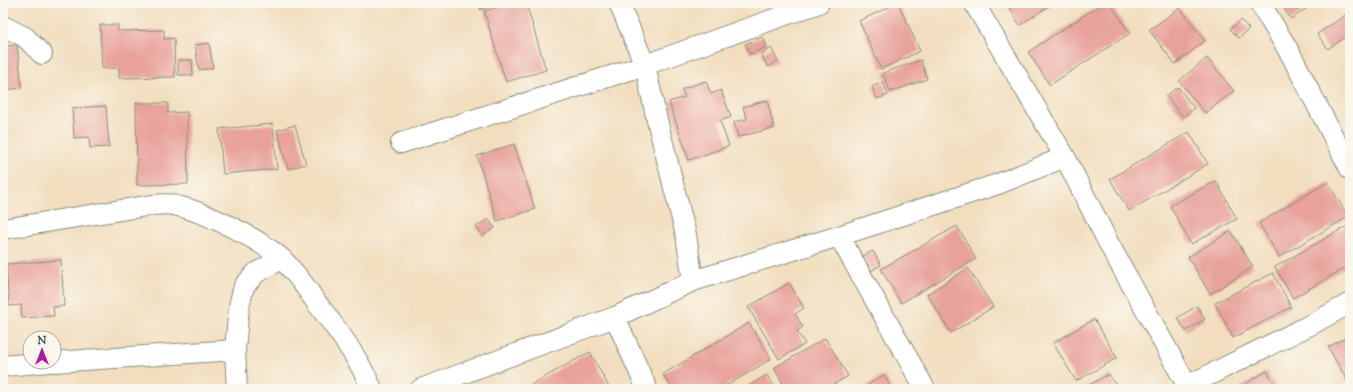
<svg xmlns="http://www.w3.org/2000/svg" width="1353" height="392" font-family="'Sorts Mill Goudy',serif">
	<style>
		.building { fill: #e8a19b }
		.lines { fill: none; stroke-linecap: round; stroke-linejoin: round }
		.street-casing { stroke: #888e7a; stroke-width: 22 }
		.street { stroke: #fff; stroke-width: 20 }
	</style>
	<rect width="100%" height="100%" fill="#fbf7ec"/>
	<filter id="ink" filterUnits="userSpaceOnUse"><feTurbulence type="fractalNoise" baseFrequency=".025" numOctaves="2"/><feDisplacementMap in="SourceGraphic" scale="8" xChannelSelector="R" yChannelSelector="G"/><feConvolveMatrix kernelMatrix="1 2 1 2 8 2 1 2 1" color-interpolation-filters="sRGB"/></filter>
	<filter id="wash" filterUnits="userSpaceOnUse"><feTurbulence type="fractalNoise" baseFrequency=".012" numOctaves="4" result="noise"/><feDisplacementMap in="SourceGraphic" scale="16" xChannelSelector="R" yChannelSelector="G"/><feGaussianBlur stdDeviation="0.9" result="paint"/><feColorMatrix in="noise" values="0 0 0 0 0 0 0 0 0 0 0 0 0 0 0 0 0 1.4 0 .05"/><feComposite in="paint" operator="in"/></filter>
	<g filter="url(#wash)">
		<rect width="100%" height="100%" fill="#f2debf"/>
		<g id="blocks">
			<!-- building -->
			<g class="building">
				<path d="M479,3H499L481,10Z"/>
				<path d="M513,3H526L546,70L506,82L484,11Z"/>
				<path d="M898,3L920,51L881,69L859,21Z"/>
				<path d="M1006,3H1054L1020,25Z"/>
				<path d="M1103,3H1110L1130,33L1050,85L1028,52Z"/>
				<path d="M1280,3H1314L1291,19Z"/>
				<path d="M1180,8L1205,41L1175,64L1149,30Z"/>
				<path d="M1350,12V34L1328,49L1317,34Z"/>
				<path d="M1241,20L1249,29L1239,38L1230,29Z"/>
				<path d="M100,25H118V31L164,30V39L174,38L175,77L119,78V68H102Z"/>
				<path d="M763,37L767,47L750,54L745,44Z"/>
				<path d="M209,43L213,68L199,70L195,45Z"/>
				<path d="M17,45L22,88L3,90V46Z"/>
				<path d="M771,48L778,61L768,67L761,54Z"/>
				<path d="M1207,58L1234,91L1205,113L1179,81Z"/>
				<path d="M178,60H192L193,75H178Z"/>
				<path d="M921,60L927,79L890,92L883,73Z"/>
				<path d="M706,81L711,94L721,90L731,117L720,121L729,146L689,160L669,102L685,97L682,89Z"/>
				<path d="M883,82L888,95L877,99L872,87Z"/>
				<path d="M1178,87L1194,108L1183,117L1166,96Z"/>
				<path d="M767,100L774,128L738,137L734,122L747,119L743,107Z"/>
				<path d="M136,103H168V113L187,112L188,184L137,185Z"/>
				<path d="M106,106L109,147L90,148L89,137L74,138L72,108Z"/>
				<path d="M273,124L277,169L223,174L219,129Z"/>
				<path d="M295,125L306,164L288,169L277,130Z"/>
				<path d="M1189,132L1208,164L1129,211L1110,179Z"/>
				<path d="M514,144L535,209L497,221L477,156Z"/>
				<path d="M1216,181L1237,219L1191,244L1170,206Z"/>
				<path d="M1328,182L1348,217L1279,257L1259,223Z"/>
				<path d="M488,219L495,228L483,236L476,227Z"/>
				<path d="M1349,225L1350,265L1293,298L1275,267Z"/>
				<path d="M957,226L976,259L901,303L881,269Z"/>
				<path d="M1231,231L1253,267L1210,294L1188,257Z"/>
				<path d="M873,251L881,265L871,271L863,256Z"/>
				<path d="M61,260L64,306L53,307L54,316L22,318L21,305L9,306L6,264Z"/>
				<path d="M968,268L993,307L951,333L927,294Z"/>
				<path d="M1273,273L1291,307L1233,338L1215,303Z"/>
				<path d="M789,283L804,308L795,314L803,327L797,331L805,344L779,359L748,307Z"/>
				<path d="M1197,306L1205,319L1186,331L1177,318Z"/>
				<path d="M1094,319L1117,358L1076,381L1053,343Z"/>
				<path d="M749,323L771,359L721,389H672L663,374Z"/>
				<path d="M1349,336L1350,338V386L1328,347Z"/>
				<path d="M825,338L848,376L826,389H786L774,368Z"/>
				<path d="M590,352L610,389H523Z"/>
				<path d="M1267,371L1278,389H1237Z"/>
				<path d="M1109,374L1118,389H1082Z"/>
				<path d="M767,375L776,389H743Z"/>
				<path d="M884,375L892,389H861Z"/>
			</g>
		</g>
	</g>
	<g filter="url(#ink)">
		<use href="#blocks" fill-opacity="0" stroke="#888e7a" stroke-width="1"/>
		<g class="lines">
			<!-- street casing -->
			<g class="street-casing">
				<g id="street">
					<path d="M619,3L645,65L819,3"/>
					<path d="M974,3L1065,157L1109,244L1189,389"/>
					<path d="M1260,3L1290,53L1350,169"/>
					<path d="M3,26L25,37L42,54"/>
					<path d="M401,143L645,65L656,116L686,235L693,281"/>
					<path d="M3,229L152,205C159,205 167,203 173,205C204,211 258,238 282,259C295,272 306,287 316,302C337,329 358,357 372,389"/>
					<path d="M839,236L925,389"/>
					<path d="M615,317L647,389"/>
					<path d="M54,362L235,350"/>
					<path d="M3,366L49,362"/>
					<path d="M1187,386L1314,323L1350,303"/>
					<path d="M237,389L235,350L239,306L244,286L256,273L281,259"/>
					<path d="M421,389L615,317L693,281L839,236L998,184L1065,157"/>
				</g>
			</g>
			<!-- street -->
			<use href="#street" class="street"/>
		</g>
	</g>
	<!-- margin -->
	<rect width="1353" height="392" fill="none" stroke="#fbf7ec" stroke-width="16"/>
	<!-- north arrow -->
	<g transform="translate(42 350)"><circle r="19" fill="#fbf7ec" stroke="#a3ada2"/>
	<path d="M0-3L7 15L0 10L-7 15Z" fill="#b5179e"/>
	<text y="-6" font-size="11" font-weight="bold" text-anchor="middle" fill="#1f3d34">N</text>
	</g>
</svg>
